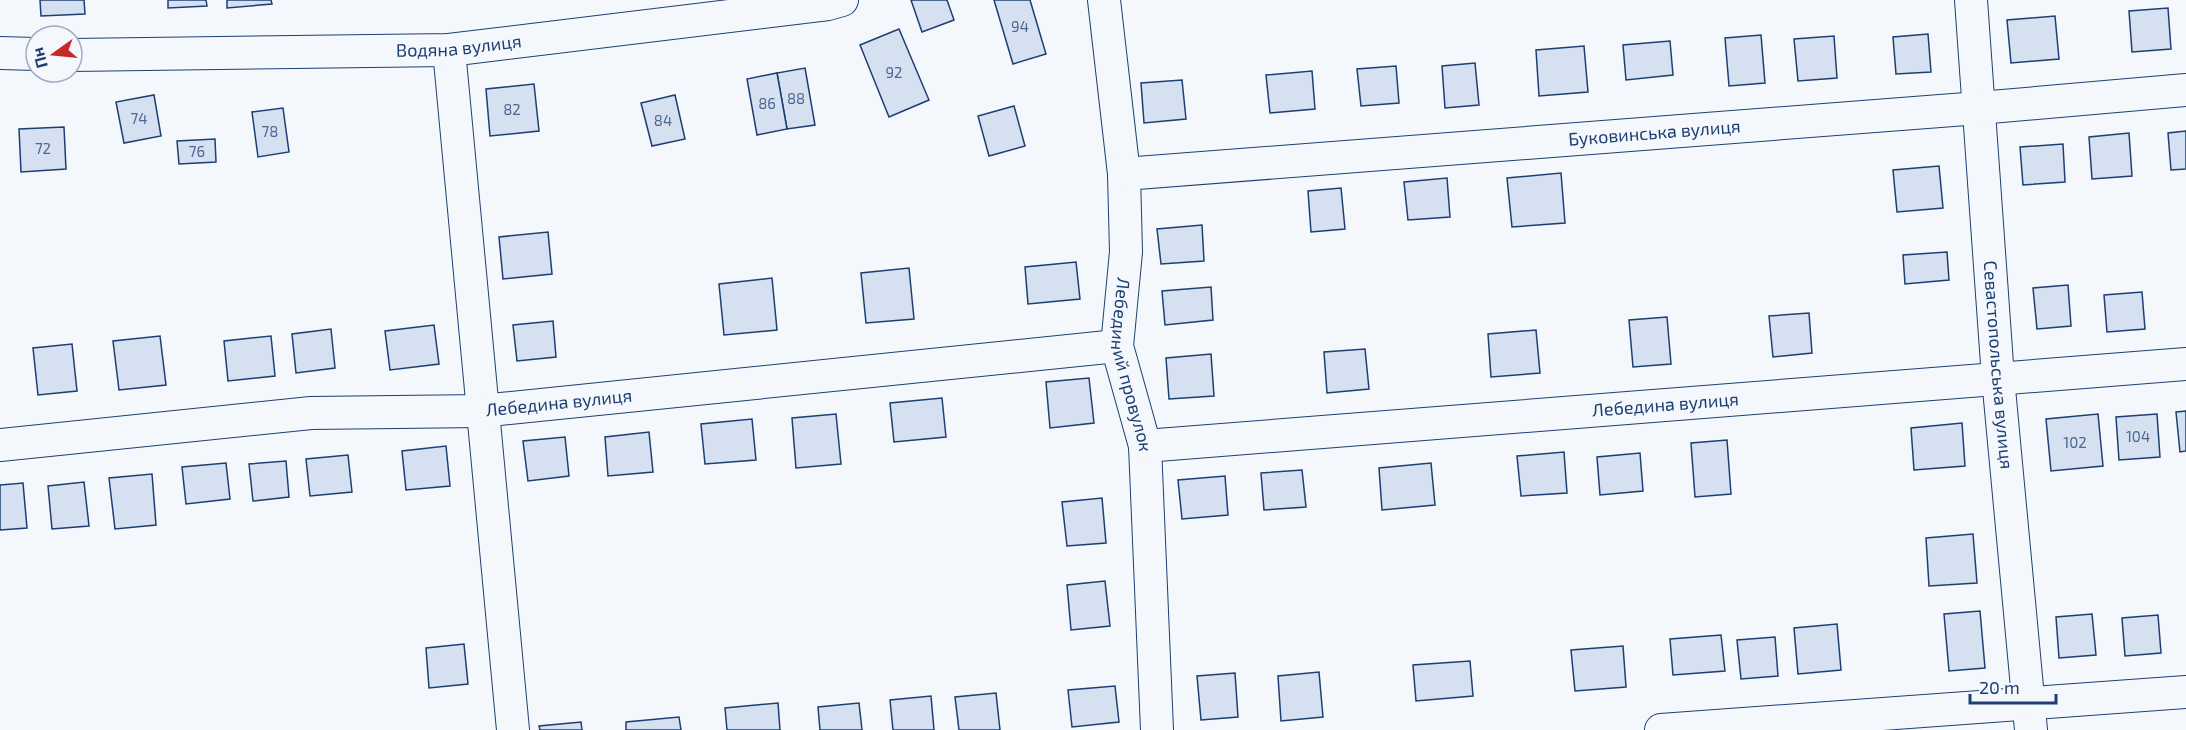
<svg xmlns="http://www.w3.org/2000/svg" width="2186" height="730" font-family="'Exo 2',sans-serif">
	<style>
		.building { fill: #d5e0f0; stroke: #1d3f73; stroke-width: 1.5 }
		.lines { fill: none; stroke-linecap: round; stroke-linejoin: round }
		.minor-casing { stroke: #1d3f73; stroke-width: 34 }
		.minor { stroke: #f4f7fb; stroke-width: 32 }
		.labels { text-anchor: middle; stroke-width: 4.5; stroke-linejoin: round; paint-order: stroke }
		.number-label { font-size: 15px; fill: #4b6792 }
		.street-label { font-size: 18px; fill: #1d3f73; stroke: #f4f7fb }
	</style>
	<rect width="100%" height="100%" fill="#f4f7fb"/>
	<!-- building -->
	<g class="building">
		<path d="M40,0H84L85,14L41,16Z"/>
		<path d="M168,0H206L207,6L168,8Z"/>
		<path d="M227,0H271L272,4L227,8Z"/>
		<path d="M911,0H947L954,20L922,32Z"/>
		<path d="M994,0H1030L1046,54L1013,64Z"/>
		<path d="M2168,8L2171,49L2132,52L2129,11Z"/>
		<path d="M2055,16L2059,59L2011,63L2007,20Z"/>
		<path d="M899,29L929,100L889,117L860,45Z"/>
		<path d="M1928,34L1931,72L1896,74L1893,37Z"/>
		<path d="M1761,35L1765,83L1729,86L1725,38Z"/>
		<path d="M1834,36L1837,78L1798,81L1794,39Z"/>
		<path d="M1670,41L1673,75L1626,80L1623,45Z"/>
		<path d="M1584,46L1588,92L1539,96L1536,50Z"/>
		<path d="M1475,63L1479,105L1445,108L1442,66Z"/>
		<path d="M1396,66L1399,103L1361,106L1357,69Z"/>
		<path d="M805,68L815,125L787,129L777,73Z"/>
		<path d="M1312,71L1315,109L1270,113L1266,75Z"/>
		<path d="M777,73L787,129L757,135L747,79Z"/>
		<path d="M1182,80L1186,119L1144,123L1141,83Z"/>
		<path d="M534,84L539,131L490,136L486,89Z"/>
		<path d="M154,95L161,136L124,143L116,102Z"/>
		<path d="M675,95L685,139L652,146L641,103Z"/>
		<path d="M1014,106L1025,146L989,156L978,116Z"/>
		<path d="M283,108L289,152L258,157L252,112Z"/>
		<path d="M64,127L66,169L21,172L19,129Z"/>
		<path d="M2186,131V169L2171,170L2168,133Z"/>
		<path d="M2129,133L2132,176L2092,179L2089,137Z"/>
		<path d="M215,139L216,162L179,164L177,141Z"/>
		<path d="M2063,144L2065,182L2023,185L2020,147Z"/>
		<path d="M1939,166L1943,208L1897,212L1893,170Z"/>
		<path d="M1561,173L1565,223L1512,227L1507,178Z"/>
		<path d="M1447,178L1450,217L1408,220L1404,182Z"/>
		<path d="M1341,188L1345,229L1311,232L1308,191Z"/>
		<path d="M1202,225L1204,261L1161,264L1157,229Z"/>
		<path d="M548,232L552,274L503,279L499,237Z"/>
		<path d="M1947,252L1949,280L1905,284L1903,255Z"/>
		<path d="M1076,262L1080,299L1028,304L1025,267Z"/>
		<path d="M909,268L914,319L866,323L861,273Z"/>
		<path d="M772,278L777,330L724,335L719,284Z"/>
		<path d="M2068,285L2071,326L2037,329L2033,288Z"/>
		<path d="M1211,287L1213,320L1165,325L1162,291Z"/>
		<path d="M2142,292L2145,329L2107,332L2104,295Z"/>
		<path d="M1809,313L1812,353L1773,357L1769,316Z"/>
		<path d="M1667,317L1671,364L1633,367L1629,320Z"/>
		<path d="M553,321L556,357L517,361L513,325Z"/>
		<path d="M434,325L439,364L390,370L385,331Z"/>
		<path d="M331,329L335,368L296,373L292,334Z"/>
		<path d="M1536,330L1540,373L1491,377L1488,334Z"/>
		<path d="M160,336L166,385L119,390L113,341Z"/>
		<path d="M271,336L275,376L228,381L224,341Z"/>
		<path d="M72,344L77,391L38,395L33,348Z"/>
		<path d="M1365,349L1369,389L1327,393L1324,352Z"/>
		<path d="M1211,354L1214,396L1169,399L1166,358Z"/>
		<path d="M1089,378L1094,423L1050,428L1046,382Z"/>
		<path d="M942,398L946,437L894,442L890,403Z"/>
		<path d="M2186,411V451L2180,452L2176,412Z"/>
		<path d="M836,414L841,464L796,468L792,418Z"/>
		<path d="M2098,414L2103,466L2051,471L2046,419Z"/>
		<path d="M2157,414L2160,457L2119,460L2116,417Z"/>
		<path d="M752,419L756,460L705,464L701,424Z"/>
		<path d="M1962,423L1965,466L1914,470L1911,428Z"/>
		<path d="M649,432L653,472L608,476L605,437Z"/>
		<path d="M565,437L569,476L528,481L523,441Z"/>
		<path d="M1727,440L1731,494L1695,497L1691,443Z"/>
		<path d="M446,446L450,486L406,490L402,451Z"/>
		<path d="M1564,452L1567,493L1521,496L1517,456Z"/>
		<path d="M1640,453L1643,491L1600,495L1597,457Z"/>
		<path d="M348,455L352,492L310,496L306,459Z"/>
		<path d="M286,461L289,497L253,501L249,464Z"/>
		<path d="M226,463L230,499L186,504L182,467Z"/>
		<path d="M1431,463L1435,505L1382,510L1379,468Z"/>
		<path d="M1302,470L1306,507L1264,510L1261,473Z"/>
		<path d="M152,474L156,525L115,529L109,478Z"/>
		<path d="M1225,476L1228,515L1182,519L1178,480Z"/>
		<path d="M84,482L89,526L52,529L48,486Z"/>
		<path d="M23,483L27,528L0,530V485Z"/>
		<path d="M1102,498L1106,543L1067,546L1062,502Z"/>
		<path d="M1973,534L1977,583L1929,586L1926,538Z"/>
		<path d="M1105,581L1110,626L1071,630L1067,585Z"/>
		<path d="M1980,611L1985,668L1949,671L1944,614Z"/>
		<path d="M2092,614L2096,655L2059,658L2056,617Z"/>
		<path d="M2158,615L2161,653L2125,656L2122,618Z"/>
		<path d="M1837,624L1841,670L1798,674L1794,628Z"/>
		<path d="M1721,635L1725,671L1673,675L1670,639Z"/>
		<path d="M1775,637L1778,676L1741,679L1737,640Z"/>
		<path d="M464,644L468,684L429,688L426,648Z"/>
		<path d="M1623,646L1626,687L1575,691L1571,650Z"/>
		<path d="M1470,661L1473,696L1416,701L1413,665Z"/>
		<path d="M1319,672L1323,717L1281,721L1278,676Z"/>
		<path d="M1235,673L1238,717L1201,720L1197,676Z"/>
		<path d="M1115,686L1119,722L1072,727L1068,690Z"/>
		<path d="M996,693L1000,730H959L955,697Z"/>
		<path d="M931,696L934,730H893L890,700Z"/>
		<path d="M778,703L780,730H727L725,708Z"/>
		<path d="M859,703L862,730H820L818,707Z"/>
		<path d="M679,717L681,730H626V722Z"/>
		<path d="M581,722L582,730H540L539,726Z"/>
	</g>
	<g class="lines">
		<!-- minor casing -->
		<g class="minor-casing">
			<g id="minor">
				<path id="s1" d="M1104,0L1124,174L1126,252L1117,346L1145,446L1157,730"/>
				<path id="s2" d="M1971,0L1998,378L2031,730"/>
				<path d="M449,50L513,730"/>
				<path d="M0,53L36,54"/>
				<path id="s3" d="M72,55L449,50L828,4L842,0"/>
				<path id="s4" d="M1124,174L1979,108L2186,90"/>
				<path id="s5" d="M0,445L311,413L481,411L1117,346"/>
				<path id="s6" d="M1145,446L2186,364"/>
				<path d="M1661,730L2186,692"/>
			</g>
		</g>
		<!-- minor -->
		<use href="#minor" class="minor"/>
	</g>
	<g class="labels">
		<!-- number labels -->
		<g class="number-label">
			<text x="1020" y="32">94</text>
			<text x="894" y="78">92</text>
			<text x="796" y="104">88</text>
			<text x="767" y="109">86</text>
			<text x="512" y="115">82</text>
			<text x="139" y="124">74</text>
			<text x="663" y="126">84</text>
			<text x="270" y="137">78</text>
			<text x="43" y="154">72</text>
			<text x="197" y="157">76</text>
			<text x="2138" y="442">104</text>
			<text x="2075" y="448">102</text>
		</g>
		<!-- street labels -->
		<g class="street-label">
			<text dy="6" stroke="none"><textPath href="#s3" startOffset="387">Водяна вулиця</textPath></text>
			<text dy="6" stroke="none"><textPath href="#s4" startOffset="532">Буковинська вулиця</textPath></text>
			<text dy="6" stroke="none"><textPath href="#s1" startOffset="368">Лебединий провулок</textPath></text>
			<text dy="6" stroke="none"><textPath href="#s2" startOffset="366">Севастопольська вулиця</textPath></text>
			<text dy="6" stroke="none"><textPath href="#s5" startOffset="561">Лебедина вулиця</textPath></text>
			<text dy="6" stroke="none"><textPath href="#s6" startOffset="522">Лебедина вулиця</textPath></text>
		</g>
	</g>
	<!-- north arrow -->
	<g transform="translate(54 54) rotate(255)"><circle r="28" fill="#f4f7fb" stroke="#9eadc5" stroke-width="1.5"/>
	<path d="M0-4.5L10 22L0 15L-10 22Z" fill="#c62828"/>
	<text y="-9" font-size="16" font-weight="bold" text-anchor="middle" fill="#1d3f73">Пн</text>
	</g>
	<!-- scale -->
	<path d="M1970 694v9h86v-9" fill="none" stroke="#1d3f73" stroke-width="3"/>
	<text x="1979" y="694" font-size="18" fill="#1d3f73" stroke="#f4f7fb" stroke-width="4.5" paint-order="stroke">20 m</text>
</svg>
